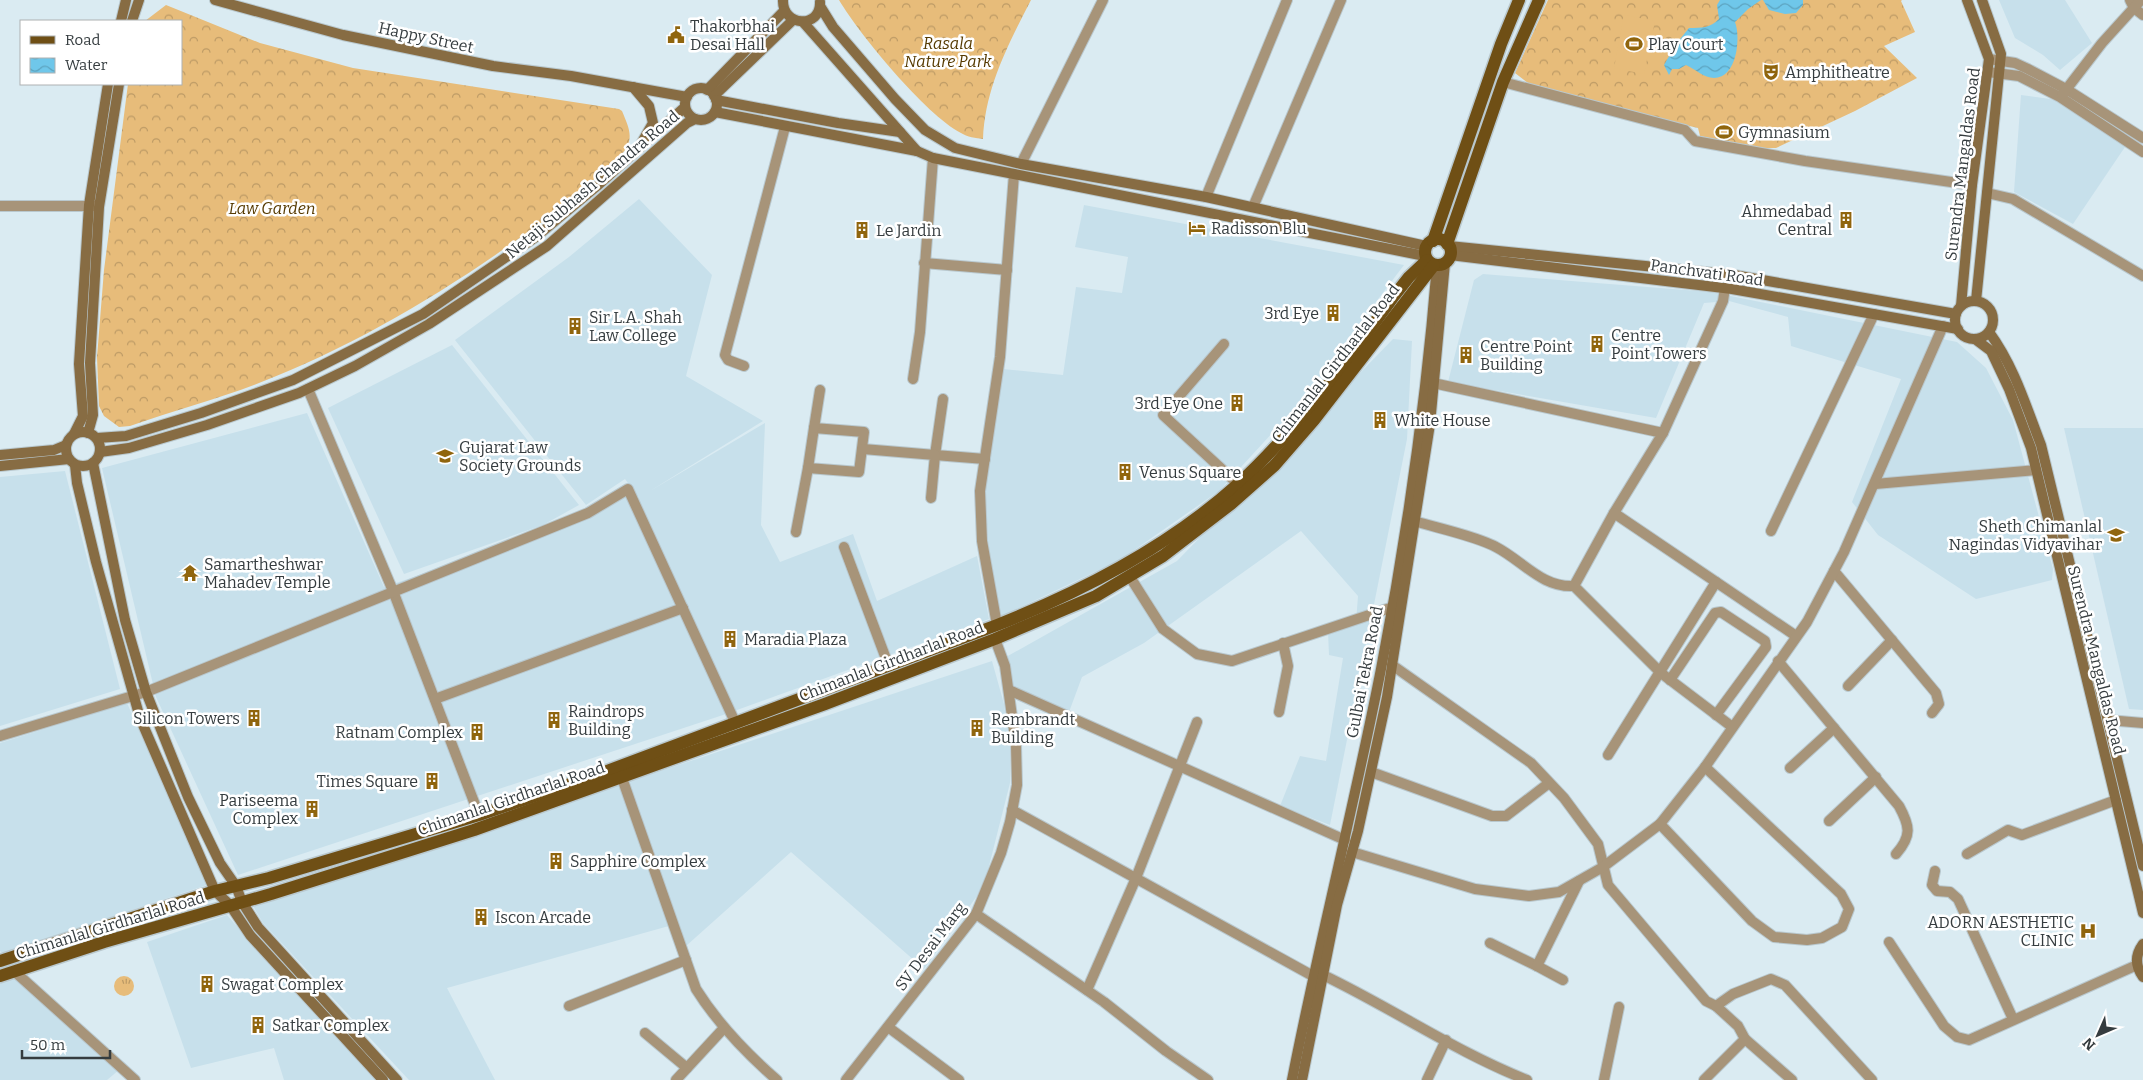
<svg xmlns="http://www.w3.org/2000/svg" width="2143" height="1080" font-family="Bitter,serif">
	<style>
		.built { fill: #c7e0eb }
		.grass { fill: url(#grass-tufts) }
		.forest { fill: url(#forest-crowns) }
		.garden { fill: #e7bc7a }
		.water { fill: url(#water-waves) }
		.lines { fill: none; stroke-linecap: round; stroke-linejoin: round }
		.minor-casing { stroke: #b9c8ce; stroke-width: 12 }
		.tertiary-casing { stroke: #b9c8ce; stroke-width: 12 }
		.secondary-casing { stroke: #b9c8ce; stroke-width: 12 }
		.primary-casing { stroke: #b9c8ce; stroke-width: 15 }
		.minor { stroke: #a79479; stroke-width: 10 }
		.tertiary { stroke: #a79479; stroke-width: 10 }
		.secondary { stroke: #876c43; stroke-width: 10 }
		.primary { stroke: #6f4f15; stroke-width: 12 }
		.labels { text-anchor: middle; stroke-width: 5; stroke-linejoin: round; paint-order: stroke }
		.poi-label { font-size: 16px; fill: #353c3f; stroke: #fff; text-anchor: start }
		.street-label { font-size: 16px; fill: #353c3f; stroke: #fff }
		.park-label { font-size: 16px; font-style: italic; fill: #563a01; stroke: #fff }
	</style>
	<defs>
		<pattern id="grass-tufts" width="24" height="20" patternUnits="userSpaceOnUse" patternTransform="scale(1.25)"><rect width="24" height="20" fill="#e7bc7a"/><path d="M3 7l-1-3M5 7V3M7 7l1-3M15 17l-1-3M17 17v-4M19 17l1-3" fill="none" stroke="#bc9a65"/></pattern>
		<pattern id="forest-crowns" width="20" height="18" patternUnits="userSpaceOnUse" patternTransform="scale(1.25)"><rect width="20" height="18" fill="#e7bc7a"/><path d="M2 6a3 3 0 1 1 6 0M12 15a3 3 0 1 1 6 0" fill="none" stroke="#bc9a65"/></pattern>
		<pattern id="water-waves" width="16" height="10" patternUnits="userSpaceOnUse" patternTransform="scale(1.25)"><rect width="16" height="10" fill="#6fc7ea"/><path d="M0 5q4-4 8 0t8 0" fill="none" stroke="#5ca3bf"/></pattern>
	</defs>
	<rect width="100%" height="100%" fill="#daebf2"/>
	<!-- built -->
	<g class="built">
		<path d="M1999,0H2065L2092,43L2060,70L2043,55L2015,38Z"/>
		<path d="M2021,95L2058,100L2129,141L2073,224L2014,192Z"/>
		<path d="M639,199L712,275L686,376L763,421L650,491L765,423L761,525L780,562L853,534L877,601L977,556L989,619L723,715L238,875L156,697L102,468L307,413L384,587L590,517L632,491L637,499L639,498L625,479L586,505L455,340L569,257Z"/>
		<path d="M1084,205L1404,265L1296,407L1219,491L1120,560L1000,617L988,541L985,488L1003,369L1063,375L1076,287L1122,293L1128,257L1075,247Z"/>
		<path d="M1483,274L1711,292L1957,342L1986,368L2013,420L2053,569L2052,580L1976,599L1878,535L1852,502L1901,379L1791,346L1788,317L1729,301L1704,303L1656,418L1448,382L1474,280Z"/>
		<path d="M1393,339L1412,341L1407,439L1330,825L1280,806L1300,756L1326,761L1343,658L1329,655L1328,632L1356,622L1358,596L1301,531L1144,643L1082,677L1069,712L1012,689L1006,657L1177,561Z"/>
		<path d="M452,345L579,505L543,525L404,574L328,408Z"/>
		<path d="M2064,428H2143V710L2129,709Z"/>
		<path d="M65,471L120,689L0,726V477Z"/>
		<path d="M992,661L1004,704L1010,746V783L988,870L977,896L924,969L791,852L686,946L676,924L447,988L495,1080H409L263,923L253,906Z"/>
		<path d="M127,703L207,885L3,953L0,951V743Z"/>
		<path d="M227,915L247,938L386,1080H284L274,1048L191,1068L147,942Z"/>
		<path d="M14,976L120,1069L107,1080H0V981Z"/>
	</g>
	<!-- grass -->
	<circle class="grass" cx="124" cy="986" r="10"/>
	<!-- forest -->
	<g class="forest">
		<path d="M839,0H1031C1008,45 985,88 983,139C976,138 967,137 961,133C925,114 860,35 839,0Z"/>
		<path d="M1548,0H1902L1901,1L1915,32L1884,46L1917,78L1855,111L1776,148H1755L1700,136L1698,128L1559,95L1528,83L1515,73Z"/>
		<path d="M166,5L260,43L353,68L619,109L622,111C629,128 635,139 622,154C599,175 575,197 550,216C461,282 363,343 259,383C217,399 172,411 130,426L119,427L104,416L99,406L97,357L104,270L128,84H181V21H145Z"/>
	</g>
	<!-- garden -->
	<path class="garden" d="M1624,15L1655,21L1644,74L1614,68Z"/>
	<!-- water -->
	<g class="water">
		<path d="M1720,0H1761L1748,9L1735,22C1741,38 1737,78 1714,78C1704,78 1695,69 1686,65L1679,69H1672L1669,75L1664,65L1676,44L1689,28C1702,28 1710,28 1719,19L1717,5Z"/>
		<path d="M1763,0H1803V5L1796,13L1785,14L1769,10Z"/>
	</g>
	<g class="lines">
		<!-- minor casing -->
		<g class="minor-casing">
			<g id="minor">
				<path d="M2130,0L2134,8L2143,15"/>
				<path d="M1021,164L1103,0"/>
				<path d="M1987,193L2013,199L2143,276"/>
				<path d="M1206,197L1287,0"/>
				<path d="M1253,207L1341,0"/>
				<path d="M924,263L1007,270"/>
				<path d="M1224,344L1163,415L1238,484"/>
				<path d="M744,366L728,360L725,355L785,127"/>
				<path d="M913,379L920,332L933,158"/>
				<path d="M1433,383L1663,433L1614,513"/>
				<path d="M308,389L393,591L479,815"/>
				<path d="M943,399L935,455L985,459"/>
				<path d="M814,428L864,432L859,472L808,468Z"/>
				<path d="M814,428L820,390"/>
				<path d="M1663,433L1723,301L1725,288"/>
				<path d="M863,449L935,455L931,498"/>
				<path d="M1875,484L2036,470"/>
				<path d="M1414,521C1437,528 1476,536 1496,547C1523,561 1542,588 1574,586"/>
				<path d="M1771,531L1874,314"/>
				<path d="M796,532L808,468"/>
				<path d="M844,547L888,664"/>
				<path d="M1834,571L1936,693L1939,704L1932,713"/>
				<path d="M1130,577L1163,629L1197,654L1232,661L1393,607"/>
				<path d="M1778,661L1899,806C1910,826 1912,836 1896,854"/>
				<path d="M1392,665L1531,763L1564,798L1598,844L1608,885L1706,1001L1716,1006L1733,994L1771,979L1785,985L1872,1080"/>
				<path d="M1670,680L1715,613L1721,612L1765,641L1766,647L1716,715"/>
				<path d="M1848,686L1892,640"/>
				<path d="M1009,690L1345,840"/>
				<path d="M435,699L683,608"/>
				<path d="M1279,712L1288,666L1283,643"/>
				<path d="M2108,720L2143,723"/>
				<path d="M1731,726L1661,673L1574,586L1614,513L1796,636"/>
				<path d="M0,736L146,692L588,513L628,489L735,722"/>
				<path d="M1608,755L1716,582"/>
				<path d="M1790,768L1834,728"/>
				<path d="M1371,772L1492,816H1506L1549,783"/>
				<path d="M622,778L696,989C718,1024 746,1053 777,1080"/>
				<path d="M1012,810L1313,976"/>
				<path d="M1829,821L1876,777"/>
				<path d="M1660,824L1752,921L1774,937L1807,940L1822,938L1842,927L1849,909L1841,894L1705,767"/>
				<path d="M1352,852L1475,889L1529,896L1559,892L1603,867L1660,824L1705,767L1807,622L1844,552L1943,326"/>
				<path d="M1967,854L2008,830L2022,835L2116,800"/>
				<path d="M1935,871L1932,885L1937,891L1950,892L1958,899L2013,1019"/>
				<path d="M1889,942L1944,1026L1957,1037L1969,1040L2137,965"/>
				<path d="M1490,943L1537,966"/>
				<path d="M1323,975C1392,1008 1456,1052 1527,1080"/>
				<path d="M1563,980L1537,966L1579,881"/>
				<path d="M1087,990L1136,878L1197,722"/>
				<path d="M569,1006L686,960"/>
				<path d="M645,1033L687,1068"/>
				<path d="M1745,1039L1792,1080"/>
				<path d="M676,1080L724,1028"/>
				<path d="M1427,1080L1446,1040"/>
				<path d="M1604,1080L1619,1007"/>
				<path d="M1704,1080L1745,1039L1738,1026L1716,1006"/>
			</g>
		</g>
		<!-- tertiary casing -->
		<g class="tertiary-casing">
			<g id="tertiary">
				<path d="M1989,59L2015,63L2028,69L2066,89L2143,138"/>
				<path d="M1988,72L2019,76L2060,97L2143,152"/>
				<path d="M1503,82L1685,130L1695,141L1805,161L1972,185"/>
				<path d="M2062,95L2102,43L2141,0"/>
				<path d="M0,206H96"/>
				<path d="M997,625L982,541L980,491L1000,357L1014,174"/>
				<path d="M976,914L1104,1002L1166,1051L1208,1080"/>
				<path d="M14,971L135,1080"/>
				<path d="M888,1027L959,1080"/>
				<path d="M846,1080L976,914L1001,853L1010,822L1017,785L1016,745L1005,666L995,639"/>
			</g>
		</g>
		<!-- secondary casing -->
		<g class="secondary-casing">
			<g id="secondary">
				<path d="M215,0L343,35L493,66L571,76L687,97"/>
				<path d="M783,0C782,27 821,29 820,2"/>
				<path d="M820,6L833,27L895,99L925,130L955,148L1021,164L1206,197L1426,246"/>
				<path d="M121,21L126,0"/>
				<path d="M132,21L139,0"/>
				<path d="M803,22L917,151"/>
				<path d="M633,87L649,106L653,123L641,144"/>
				<circle cx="701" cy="104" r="16"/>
				<path d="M707,90L784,11"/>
				<path d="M714,96L793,20"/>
				<path d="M716,100L838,123L900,132"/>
				<path d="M715,112L917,151L933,158L1014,174L1425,256"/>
				<path d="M1449,246L1734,275L1956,314"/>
				<path d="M1450,255L1732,289L1958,329"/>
				<circle cx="1974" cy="320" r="19"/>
				<path d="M1976,301L2001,54L1982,0"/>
				<path d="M1961,306L1972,185L1989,59L1967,0"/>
				<path d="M1989,332C2014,366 2026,406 2041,445L2143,866"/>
				<path d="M1975,339L1991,351L2009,389L2031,448L2143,913"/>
				<circle cx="83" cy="449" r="17"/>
				<path d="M88,433L93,415L90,363L99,207L119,84"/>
				<path d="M74,434L83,416L79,364L89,205L108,84"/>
				<path d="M97,438L126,436L201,413L293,380L423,314L537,236L597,186L685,107"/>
				<path d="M100,452L129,448L207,425L299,393L355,366L429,324L547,246L687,123L695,119"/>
				<path d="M0,455L54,450L66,445"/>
				<path d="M93,463L125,620L146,692L188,797L220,863L236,886L242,902L258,927L397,1080"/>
				<path d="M75,465L77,483L96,562L140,718L215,891L230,905L250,935L383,1080"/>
				<path d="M0,466L69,459"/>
				<path d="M2143,944C2135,955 2135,966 2143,977"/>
				<path d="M1292,1080C1319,942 1354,807 1381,669C1407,536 1426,400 1437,265"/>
				<path d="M1302,1080L1337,905L1358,831L1387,697L1430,424L1445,263"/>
			</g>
		</g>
		<!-- primary casing -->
		<g class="primary-casing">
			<g id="primary">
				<circle cx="1438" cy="252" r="13"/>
				<path d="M1433,241L1501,44L1519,0"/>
				<path d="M1447,244L1503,82L1539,0"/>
				<path d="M0,961L215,891L269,878L479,815L591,777L997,625C1083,591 1168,547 1237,485C1298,429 1346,362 1394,296L1409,277L1427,260"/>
				<path d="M0,976L104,942L271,894L474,830L825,704L995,639L1096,596L1163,556L1231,504L1274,466L1314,420L1434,265"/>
			</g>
		</g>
		<!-- minor -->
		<use href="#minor" class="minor"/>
		<!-- tertiary -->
		<use href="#tertiary" class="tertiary"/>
		<!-- secondary -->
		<use href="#secondary" class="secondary"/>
		<!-- primary -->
		<use href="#primary" class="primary"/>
	</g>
	<!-- icons -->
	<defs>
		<g id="civic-bare" transform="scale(1.35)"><path d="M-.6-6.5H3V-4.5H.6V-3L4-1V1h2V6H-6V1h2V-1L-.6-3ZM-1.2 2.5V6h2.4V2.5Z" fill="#90650d" stroke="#fff" stroke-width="2.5" paint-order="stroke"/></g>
		<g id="stadium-bare" transform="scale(1.35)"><path d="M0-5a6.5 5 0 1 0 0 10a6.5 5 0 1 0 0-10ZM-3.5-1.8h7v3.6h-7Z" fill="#90650d" stroke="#fff" stroke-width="2.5" paint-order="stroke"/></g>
		<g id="theatre-bare" transform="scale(1.35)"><path d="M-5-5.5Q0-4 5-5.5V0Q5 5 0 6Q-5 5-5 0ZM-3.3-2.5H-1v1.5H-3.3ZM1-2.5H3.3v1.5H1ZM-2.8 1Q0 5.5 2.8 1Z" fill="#90650d" stroke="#fff" stroke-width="2.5" paint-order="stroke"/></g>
		<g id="building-bare" transform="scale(1.35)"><path d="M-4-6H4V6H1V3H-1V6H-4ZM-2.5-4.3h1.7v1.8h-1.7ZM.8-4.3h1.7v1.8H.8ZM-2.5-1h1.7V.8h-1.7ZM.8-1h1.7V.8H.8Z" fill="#90650d" stroke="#fff" stroke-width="2.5" paint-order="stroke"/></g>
		<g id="hotel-bare" transform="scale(1.35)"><path d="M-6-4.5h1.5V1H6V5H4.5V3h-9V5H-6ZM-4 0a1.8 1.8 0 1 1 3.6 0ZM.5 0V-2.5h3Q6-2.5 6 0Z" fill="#90650d" stroke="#fff" stroke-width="2.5" paint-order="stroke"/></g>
		<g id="university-bare" transform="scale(1.35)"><path d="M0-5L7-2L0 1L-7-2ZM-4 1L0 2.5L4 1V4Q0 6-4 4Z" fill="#90650d" stroke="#fff" stroke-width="2.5" paint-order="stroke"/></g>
		<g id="school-bare" transform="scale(1.35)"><path d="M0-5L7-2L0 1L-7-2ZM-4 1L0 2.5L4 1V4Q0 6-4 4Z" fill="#90650d" stroke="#fff" stroke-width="2.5" paint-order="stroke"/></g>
		<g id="temple-bare" transform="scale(1.35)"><path d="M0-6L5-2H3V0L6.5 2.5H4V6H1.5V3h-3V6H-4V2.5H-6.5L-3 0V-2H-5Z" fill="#90650d" stroke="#fff" stroke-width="2.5" paint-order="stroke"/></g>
		<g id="hospital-bare" transform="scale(1.35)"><path d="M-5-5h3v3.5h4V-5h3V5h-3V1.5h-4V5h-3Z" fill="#90650d" stroke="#fff" stroke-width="2.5" paint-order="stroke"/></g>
	</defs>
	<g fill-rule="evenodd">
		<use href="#civic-bare" x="676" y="35"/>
		<use href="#stadium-bare" x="1634" y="44"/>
		<use href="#theatre-bare" x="1771" y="72"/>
		<use href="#stadium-bare" x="1724" y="132"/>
		<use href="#building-bare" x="1846" y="220"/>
		<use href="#hotel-bare" x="1197" y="228"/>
		<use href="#building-bare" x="862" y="230"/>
		<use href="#building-bare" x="1333" y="313"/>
		<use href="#building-bare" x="575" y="326"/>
		<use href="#building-bare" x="1597" y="344"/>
		<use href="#building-bare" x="1466" y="355"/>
		<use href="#building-bare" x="1237" y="403"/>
		<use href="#building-bare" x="1380" y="420"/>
		<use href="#university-bare" x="445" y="456"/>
		<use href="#building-bare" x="1125" y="472"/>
		<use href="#school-bare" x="2116" y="535"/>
		<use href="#temple-bare" x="190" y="573"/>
		<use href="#building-bare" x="730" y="639"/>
		<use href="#building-bare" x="254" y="718"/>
		<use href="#building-bare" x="554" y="720"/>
		<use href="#building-bare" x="977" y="728"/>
		<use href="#building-bare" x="477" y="732"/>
		<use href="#building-bare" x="432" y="781"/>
		<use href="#building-bare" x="312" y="809"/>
		<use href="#building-bare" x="556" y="861"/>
		<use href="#building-bare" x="481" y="917"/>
		<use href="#hospital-bare" x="2088" y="931"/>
		<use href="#building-bare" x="207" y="984"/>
		<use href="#building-bare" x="258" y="1025"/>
	</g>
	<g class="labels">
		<!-- poi labels -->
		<g class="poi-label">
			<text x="690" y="32">Thakorbhai<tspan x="690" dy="18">Desai Hall</tspan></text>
			<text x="1648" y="50">Play Court</text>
			<text x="1785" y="78">Amphitheatre</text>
			<text x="1738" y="138">Gymnasium</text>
			<text x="1832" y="217" text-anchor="end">Ahmedabad<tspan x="1832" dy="18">Central</tspan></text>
			<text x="1211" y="234">Radisson Blu</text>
			<text x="876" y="236">Le Jardin</text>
			<text x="1319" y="319" text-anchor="end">3rd Eye</text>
			<text x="589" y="323">Sir L.A. Shah<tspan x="589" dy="18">Law College</tspan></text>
			<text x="1611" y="341">Centre<tspan x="1611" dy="18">Point Towers</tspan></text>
			<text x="1480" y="352">Centre Point<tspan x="1480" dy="18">Building</tspan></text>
			<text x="1223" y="409" text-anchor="end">3rd Eye One</text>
			<text x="1394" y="426">White House</text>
			<text x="459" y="453">Gujarat Law<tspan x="459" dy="18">Society Grounds</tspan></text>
			<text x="1139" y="478">Venus Square</text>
			<text x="2102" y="532" text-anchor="end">Sheth Chimanlal<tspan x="2102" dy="18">Nagindas Vidyavihar</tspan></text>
			<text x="204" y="570">Samartheshwar<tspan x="204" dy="18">Mahadev Temple</tspan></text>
			<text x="744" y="645">Maradia Plaza</text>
			<text x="568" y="717">Raindrops<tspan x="568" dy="18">Building</tspan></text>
			<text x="240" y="724" text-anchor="end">Silicon Towers</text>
			<text x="991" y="725">Rembrandt<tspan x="991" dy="18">Building</tspan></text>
			<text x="463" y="738" text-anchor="end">Ratnam Complex</text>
			<text x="418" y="787" text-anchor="end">Times Square</text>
			<text x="298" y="806" text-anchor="end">Pariseema<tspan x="298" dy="18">Complex</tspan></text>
			<text x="570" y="867">Sapphire Complex</text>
			<text x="495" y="923">Iscon Arcade</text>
			<text x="2074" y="928" text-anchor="end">ADORN AESTHETIC<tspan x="2074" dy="18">CLINIC</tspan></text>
			<text x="221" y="990">Swagat Complex</text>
			<text x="272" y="1031">Satkar Complex</text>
		</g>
		<!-- street labels -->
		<g class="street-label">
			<text transform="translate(426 37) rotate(12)" y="6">Happy Street</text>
			<text transform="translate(1962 164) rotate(-83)" y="6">Surendra Mangaldas Road</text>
			<text transform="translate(592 184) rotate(-40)" y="6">Netaji Subhash Chandra Road</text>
			<text transform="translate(1707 272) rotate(8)" y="6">Panchvati Road</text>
			<text transform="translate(1335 363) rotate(-52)" y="6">Chimanlal Girdharlal Road</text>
			<text transform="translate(2097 660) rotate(76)" y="6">Surendra Mangaldas Road</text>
			<text transform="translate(891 661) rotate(-21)" y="6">Chimanlal Girdharlal Road</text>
			<text transform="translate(1364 672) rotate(-79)" y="6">Gulbai Tekra Road</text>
			<text transform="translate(511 798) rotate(-19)" y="6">Chimanlal Girdharlal Road</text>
			<text transform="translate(110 925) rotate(-17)" y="6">Chimanlal Girdharlal Road</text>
			<text transform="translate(930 946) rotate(-53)" y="6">SV Desai Marg</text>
		</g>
		<!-- park labels -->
		<g class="park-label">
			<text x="948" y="49">Rasala<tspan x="948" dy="18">Nature Park</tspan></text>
			<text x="272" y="214">Law Garden</text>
		</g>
	</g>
	<!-- legend -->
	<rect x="20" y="20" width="162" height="65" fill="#ffffff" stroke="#aeb1b2"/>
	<rect x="30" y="36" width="25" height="8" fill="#6f4f15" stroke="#aeb1b2"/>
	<text x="65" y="45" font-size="15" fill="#353c3f">Road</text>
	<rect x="30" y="58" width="25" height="15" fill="url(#water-waves)" stroke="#aeb1b2"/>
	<text x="65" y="70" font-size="15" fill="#353c3f">Water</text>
	<!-- north arrow -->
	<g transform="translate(2098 1035) rotate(225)" stroke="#ffffff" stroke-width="4" paint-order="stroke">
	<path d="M0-4L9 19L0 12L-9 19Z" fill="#353c3f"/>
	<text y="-8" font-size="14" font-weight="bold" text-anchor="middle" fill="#353c3f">N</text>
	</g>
	<!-- scale -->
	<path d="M22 1050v8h88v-8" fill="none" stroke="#353c3f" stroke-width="2.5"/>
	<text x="30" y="1050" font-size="15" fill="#353c3f" stroke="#ffffff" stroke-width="4" paint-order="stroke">50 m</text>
</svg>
